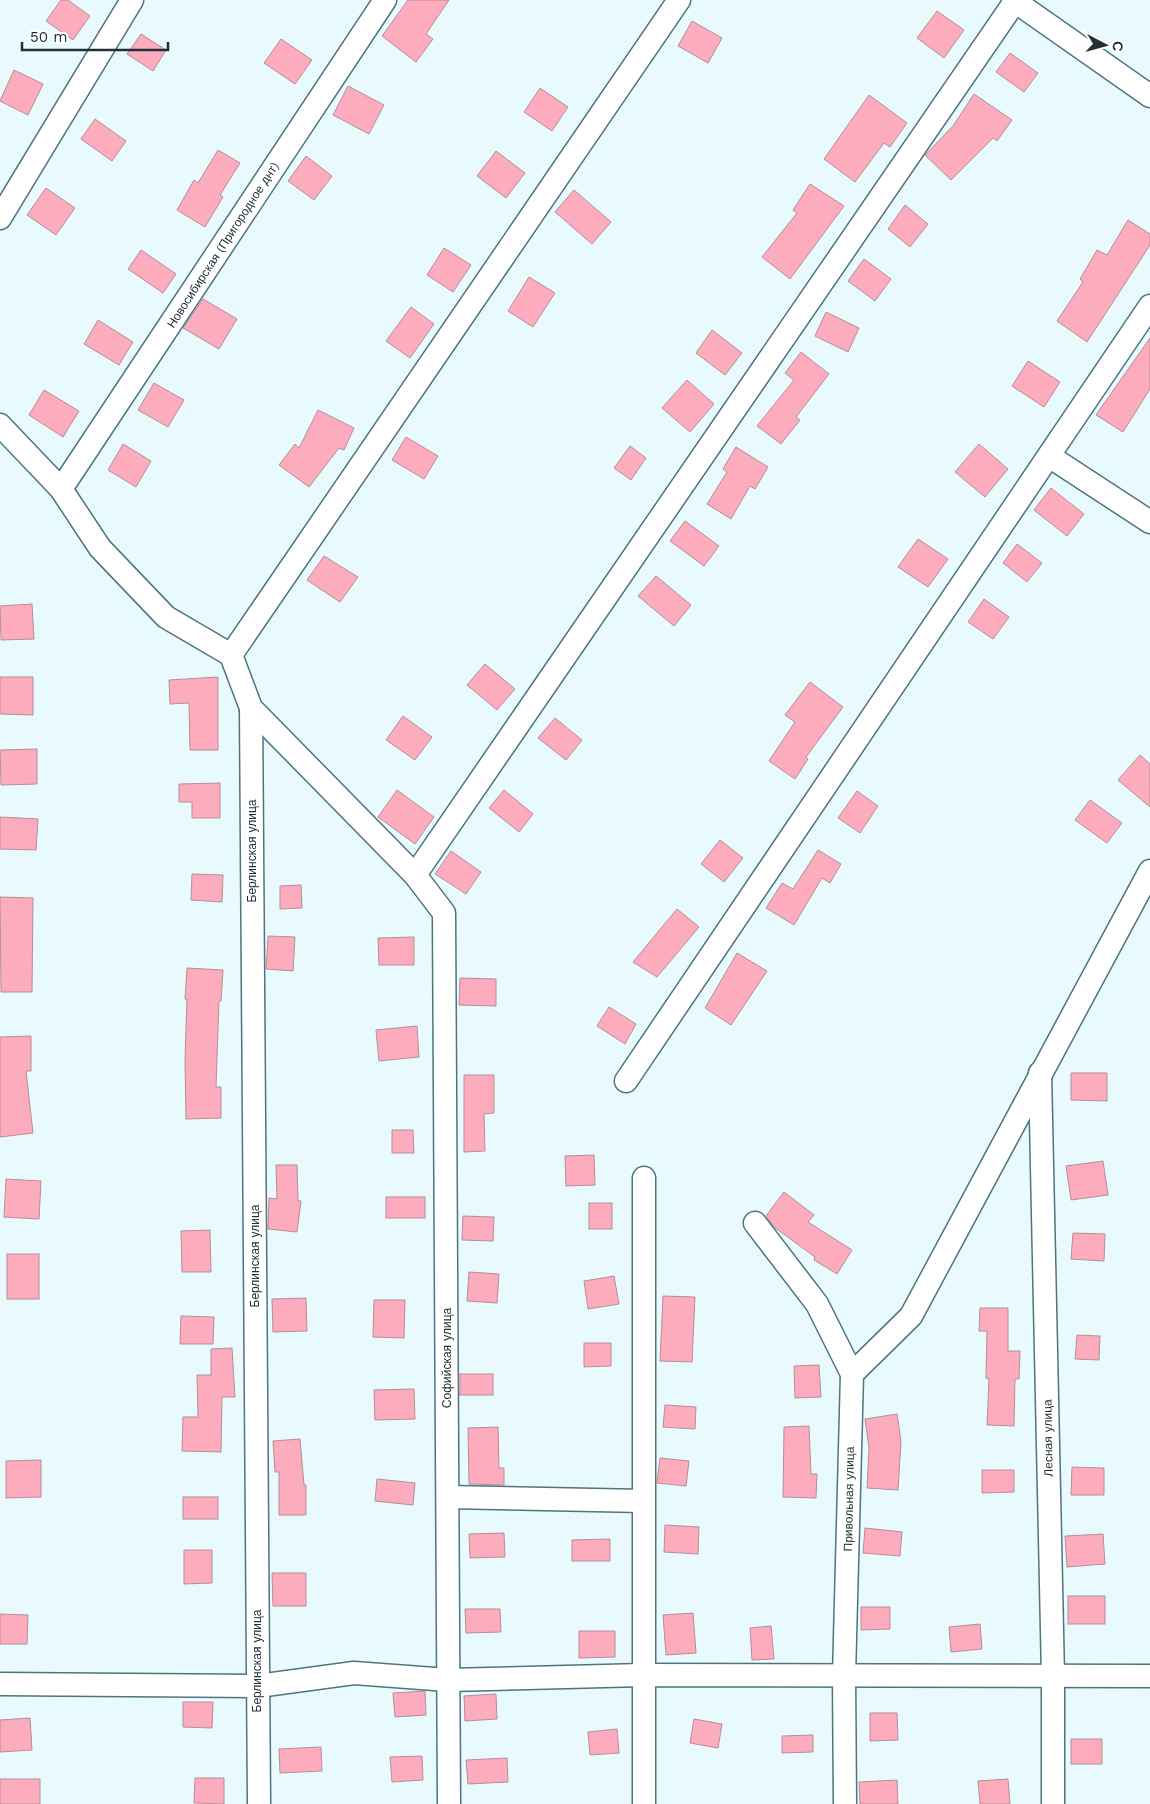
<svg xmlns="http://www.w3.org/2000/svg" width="1150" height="1804" font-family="'Work Sans',sans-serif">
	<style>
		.building { fill: #fdacbe; stroke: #b48e95 }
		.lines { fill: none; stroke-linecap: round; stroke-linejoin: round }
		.minor-casing { stroke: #4d747f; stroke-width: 25 }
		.minor { stroke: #fff; stroke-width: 22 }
		.labels { text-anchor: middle; stroke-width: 4; stroke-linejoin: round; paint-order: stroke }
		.street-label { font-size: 12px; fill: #203035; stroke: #fff }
	</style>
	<rect width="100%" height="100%" fill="#e9faff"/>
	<!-- building -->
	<g class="building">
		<path d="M61,0H68L90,16L73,40L46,21Z"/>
		<path d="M408,0H449L426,34L433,39L416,62L382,36Z"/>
		<path d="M937,11L964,30L944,58L917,38Z"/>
		<path d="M692,21L722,38L708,63L678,46Z"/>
		<path d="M141,34L166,50L153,71L127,54Z"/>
		<path d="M281,39L312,60L295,84L264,63Z"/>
		<path d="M1010,53L1038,73L1024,92L996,72Z"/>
		<path d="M14,70L43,84L28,115L0,101Z"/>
		<path d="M348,86L384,105L369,134L333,115Z"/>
		<path d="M540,88L568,107L552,131L524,112Z"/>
		<path d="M974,94L1012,120L997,141L993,138L951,180L925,155L953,126Z"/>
		<path d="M869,95L907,123L890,147L884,143L855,182L824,159Z"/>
		<path d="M95,119L126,141L112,161L81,139Z"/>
		<path d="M218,150L240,163L220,195L223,197L205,227L177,210L194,180L198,183Z"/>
		<path d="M496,151L525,173L506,198L477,176Z"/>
		<path d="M306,156L332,176L314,200L288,181Z"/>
		<path d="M810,184L844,206L790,279L762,257L797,213L793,210Z"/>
		<path d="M46,188L75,208L56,235L27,215Z"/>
		<path d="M574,190L611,222L592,244L555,212Z"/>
		<path d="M905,205L928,224L910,247L888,229Z"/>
		<path d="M1128,220L1150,234V245L1087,342L1057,321L1083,282L1080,279L1097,250L1107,255Z"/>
		<path d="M444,248L471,265L453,292L427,275Z"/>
		<path d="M141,250L176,274L163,293L128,269Z"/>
		<path d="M864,259L891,279L875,301L848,281Z"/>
		<path d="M529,277L555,293L533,327L508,311Z"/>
		<path d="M203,299L237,319L219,349L183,328Z"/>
		<path d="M411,307L434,324L410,358L386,341Z"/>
		<path d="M826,312L859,328L848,352L815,336Z"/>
		<path d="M98,320L133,342L119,365L84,344Z"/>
		<path d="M712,330L742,353L725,375L696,353Z"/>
		<path d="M1150,338V389L1123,432L1096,415Z"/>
		<path d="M801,352L829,374L796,417L800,420L781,444L757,426L794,380L785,373Z"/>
		<path d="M1028,361L1060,382L1044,407L1012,386Z"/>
		<path d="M687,380L714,404L690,432L662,408Z"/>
		<path d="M154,383L184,400L168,427L138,410Z"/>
		<path d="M44,390L79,411L63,437L29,415Z"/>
		<path d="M318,410L354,428L344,450L339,448L309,487L279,465L295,444L299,448Z"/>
		<path d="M406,437L438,456L424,479L392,460Z"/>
		<path d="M123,444L151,461L136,487L108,470Z"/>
		<path d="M979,444L1008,469L985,497L955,472Z"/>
		<path d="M630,446L646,458L631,480L614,468Z"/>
		<path d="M736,447L768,467L755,489L750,486L731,519L707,504L727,472L723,469Z"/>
		<path d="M1051,488L1084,514L1067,536L1034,510Z"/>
		<path d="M685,521L719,546L704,566L670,541Z"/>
		<path d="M918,539L948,559L928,587L898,567Z"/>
		<path d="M1017,544L1042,563L1027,582L1003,563Z"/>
		<path d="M324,556L358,577L340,602L307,580Z"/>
		<path d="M656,576L691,605L674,626L638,596Z"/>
		<path d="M984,599L1009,617L993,639L968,622Z"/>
		<path d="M32,604L34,639L1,640L0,606Z"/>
		<path d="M485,664L515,689L497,710L467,685Z"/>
		<path d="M0,677H33V715L0,714Z"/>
		<path d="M218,677V750H190L189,703L170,704L169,680Z"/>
		<path d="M810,682L843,707L806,757L808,759L795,779L769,761L795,722L785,715Z"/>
		<path d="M403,716L432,737L415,760L386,740Z"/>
		<path d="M555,718L582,740L566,760L538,738Z"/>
		<path d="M37,749V784L1,785L0,750Z"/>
		<path d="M1140,755L1150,764V807L1118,780Z"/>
		<path d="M220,783V818H192V802H179V784Z"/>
		<path d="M397,790L434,817L415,844L378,817Z"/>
		<path d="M504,790L533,814L519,832L489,808Z"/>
		<path d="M857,791L878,806L860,833L838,818Z"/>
		<path d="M1090,800L1122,823L1107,843L1075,820Z"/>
		<path d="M0,817L38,819L36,850L0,849Z"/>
		<path d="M720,840L743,858L724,882L701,864Z"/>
		<path d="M818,850L841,864L830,883L822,878L794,925L766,908L782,883L793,889Z"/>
		<path d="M451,851L481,872L466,894L435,874Z"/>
		<path d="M192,874L223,875L222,902L191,900Z"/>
		<path d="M301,885L302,908L280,909V886Z"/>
		<path d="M0,897L33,898L32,992H1Z"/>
		<path d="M677,909L699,927L657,977L633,962Z"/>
		<path d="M268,936L295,937L293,971L266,969Z"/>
		<path d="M414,937V965H379L378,938Z"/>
		<path d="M737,953L767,971L731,1025L705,1008Z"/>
		<path d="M187,968L223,970L221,1001H219L216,1087H221V1118L186,1119L185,1059L187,999H185Z"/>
		<path d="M460,978L496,979V1006L459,1005Z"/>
		<path d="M609,1007L636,1024L625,1044L597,1026Z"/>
		<path d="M417,1026L419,1057L379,1061L376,1030Z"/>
		<path d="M31,1036V1071H26L33,1133L0,1137V1037Z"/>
		<path d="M1071,1073H1107V1101L1071,1100Z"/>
		<path d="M464,1075H494V1113L484,1114L485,1151L464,1152Z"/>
		<path d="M392,1130H413L414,1153H392Z"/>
		<path d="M594,1155L595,1185L566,1186L565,1156Z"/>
		<path d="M1103,1161L1108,1195L1071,1200L1066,1166Z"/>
		<path d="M276,1165H297L298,1201H301L297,1232L268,1229L269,1198L277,1199Z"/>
		<path d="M6,1179L41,1181L39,1219L4,1217Z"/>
		<path d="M784,1192L814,1215L808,1222L852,1250L837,1274L814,1260L815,1257L774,1227L766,1216Z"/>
		<rect x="386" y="1197" width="39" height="21"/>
		<rect x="589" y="1203" width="23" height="26"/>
		<path d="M463,1216L494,1217L493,1241L462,1240Z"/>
		<path d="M210,1230L211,1272H182L181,1231Z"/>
		<path d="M1073,1233L1105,1234L1104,1261L1071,1259Z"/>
		<rect x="7" y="1254" width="32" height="45"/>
		<path d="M469,1272L499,1274L497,1303L467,1301Z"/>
		<path d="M614,1276L619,1304L588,1309L584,1281Z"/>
		<path d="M663,1296L695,1297L692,1362L660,1361Z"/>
		<path d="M306,1298L307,1331L273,1332L272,1299Z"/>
		<path d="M374,1300H405L404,1338L373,1337Z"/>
		<path d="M980,1308H1008V1351H1020L1019,1379H1015L1014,1426L987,1425L989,1379L986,1378L987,1331H979Z"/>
		<path d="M181,1316L214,1317L213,1344H180Z"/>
		<path d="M1077,1335L1100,1336L1099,1360L1075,1359Z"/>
		<path d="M584,1343H611V1366L584,1367Z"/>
		<path d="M232,1348L235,1397H222L221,1452L182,1451L183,1417H198L197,1375H211V1349Z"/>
		<path d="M819,1365L821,1397L795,1398L794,1366Z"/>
		<rect x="460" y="1374" width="33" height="21"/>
		<path d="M414,1389L415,1419L375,1420L374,1390Z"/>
		<path d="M665,1405L696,1407L695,1429L663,1427Z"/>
		<path d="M897,1414L901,1441L898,1490L867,1488L869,1448L865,1419Z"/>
		<path d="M809,1426L811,1474H817L816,1498L783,1497L784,1427Z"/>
		<path d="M498,1427L499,1468H504V1485L469,1484L468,1428Z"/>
		<path d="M300,1439L304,1485H306V1515H279V1472H275L273,1441Z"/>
		<path d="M660,1458L689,1461L686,1486L657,1483Z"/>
		<path d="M41,1460V1497L6,1498V1461Z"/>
		<path d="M1072,1467L1104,1468V1495H1071Z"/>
		<path d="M982,1470H1014V1492L982,1493Z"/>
		<path d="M377,1479L415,1483L413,1505L375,1501Z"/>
		<rect x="183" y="1497" width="35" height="22"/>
		<path d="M665,1525L699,1527L698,1554L664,1552Z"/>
		<path d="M865,1528L902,1532L900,1556L863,1553Z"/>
		<path d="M504,1533L505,1557L470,1558L469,1534Z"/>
		<path d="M1103,1534L1105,1564L1067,1567L1065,1536Z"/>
		<path d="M610,1539V1561H572V1540Z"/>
		<path d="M184,1550H212V1583L184,1584Z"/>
		<path d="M272,1573H306V1606H273Z"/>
		<rect x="1068" y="1596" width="37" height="28"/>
		<path d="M861,1607H890V1629L861,1630Z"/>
		<path d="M465,1609H500L501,1632L466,1633Z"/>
		<path d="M693,1613L696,1653L666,1655L663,1615Z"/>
		<path d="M0,1614L28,1615L27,1644H0Z"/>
		<path d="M980,1624L982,1649L951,1652L949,1627Z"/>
		<path d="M771,1626L774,1659L752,1660L750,1628Z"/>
		<path d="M579,1631H615V1657L579,1658Z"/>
		<path d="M425,1691L426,1715L395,1717L393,1693Z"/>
		<path d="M496,1694L497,1719L465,1721L464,1696Z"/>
		<path d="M183,1702H213L212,1728L183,1727Z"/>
		<path d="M870,1713H897L898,1740L870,1741Z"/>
		<path d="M30,1718L32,1750L0,1752V1720Z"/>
		<path d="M694,1719L722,1724L718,1748L690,1743Z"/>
		<path d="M617,1729L619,1753L590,1755L588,1732Z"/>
		<path d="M813,1735V1752L782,1753V1736Z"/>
		<rect x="1071" y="1739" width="31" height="25"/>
		<path d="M321,1747L322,1771L280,1773L279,1749Z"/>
		<path d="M422,1756L423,1780L392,1782L390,1757Z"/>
		<path d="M507,1758L508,1782L468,1784L466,1760Z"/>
		<path d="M195,1778H224V1804L194,1803Z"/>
		<rect x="0" y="1779" width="40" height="25"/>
		<path d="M1008,1779L1010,1804H980L978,1781Z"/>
		<path d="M897,1780L898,1804H860L859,1782Z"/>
	</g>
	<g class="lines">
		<!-- minor casing -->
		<g class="minor-casing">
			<g id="minor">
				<path d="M1013,0L1150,96"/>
				<path d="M0,218L132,0"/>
				<path d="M0,425L61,489L100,548L166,617L231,655L251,708L415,875L444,913L449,1804"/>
				<path d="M1049,456L1150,522"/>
				<path d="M61,489L385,0"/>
				<path d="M231,655L679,0"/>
				<path d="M251,708L259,1804"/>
				<path d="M415,875L1016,0"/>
				<path d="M1040,1073L1053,1677V1804"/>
				<path d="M626,1081L1150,306"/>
				<path d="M644,1178V1804"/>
				<path d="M755,1223L817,1304L852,1374L844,1676L845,1804"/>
				<path d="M852,1374L911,1316L1150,871"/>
				<path d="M448,1497L643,1501"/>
				<path d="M0,1684L258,1686L354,1673L448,1680L643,1675L1150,1676"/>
			</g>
		</g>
		<!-- minor -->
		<use href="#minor" class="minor"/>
	</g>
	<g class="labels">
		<!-- street labels -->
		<g class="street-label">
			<text transform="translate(223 245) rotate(-57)" y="4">Новосибирская (Пригородное днт)</text>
			<text transform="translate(252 851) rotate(-90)" y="4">Берлинская улица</text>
			<text transform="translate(255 1256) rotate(-90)" y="4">Берлинская улица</text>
			<text transform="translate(447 1358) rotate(-90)" y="4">Софийская улица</text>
			<text transform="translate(1048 1438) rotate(-91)" y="4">Лесная улица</text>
			<text transform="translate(849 1499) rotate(-89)" y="4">Привольная улица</text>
			<text transform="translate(257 1661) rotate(-90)" y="4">Берлинская улица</text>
		</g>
	</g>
	<!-- north arrow -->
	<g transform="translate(1105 45) rotate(96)" stroke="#ffffff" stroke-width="4" paint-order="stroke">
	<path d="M0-4L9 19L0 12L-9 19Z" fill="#203035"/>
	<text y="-8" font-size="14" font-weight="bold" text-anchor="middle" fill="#203035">С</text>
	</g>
	<!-- scale -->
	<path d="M22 42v8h146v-8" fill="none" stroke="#203035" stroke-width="2.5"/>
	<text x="30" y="42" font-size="15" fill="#203035" stroke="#ffffff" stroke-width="4" paint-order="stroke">50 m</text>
</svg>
